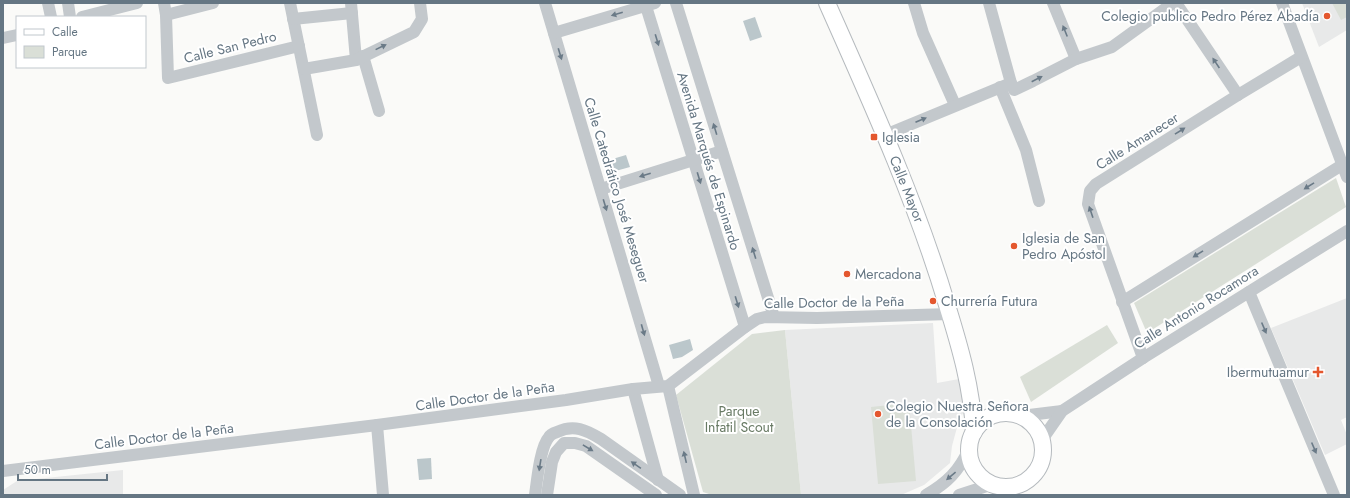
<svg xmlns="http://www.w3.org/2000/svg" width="1350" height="498" font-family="Jost,sans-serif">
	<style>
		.built { fill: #e8e9e9 }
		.green { fill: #dadfd7 }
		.water { fill: #bbc7cb }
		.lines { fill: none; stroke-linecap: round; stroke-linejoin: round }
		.major-casing { stroke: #b5babe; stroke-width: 18 }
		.minor { stroke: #c3c8cc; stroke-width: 12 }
		.major { stroke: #fff; stroke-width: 16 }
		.oneway { fill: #6a7a87 }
		.poi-dot { fill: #e4572e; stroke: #fff; stroke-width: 1.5 }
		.labels { text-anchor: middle; stroke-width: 4; stroke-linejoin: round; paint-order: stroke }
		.poi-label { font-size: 14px; fill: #657683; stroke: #fff; text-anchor: start }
		.street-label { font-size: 14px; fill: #657683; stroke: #fff }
		.park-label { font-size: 14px; fill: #687a64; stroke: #fff }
	</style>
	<rect width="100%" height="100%" fill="#fafaf8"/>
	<!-- built -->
	<g class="built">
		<path d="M1302,3H1347V30L1319,47Z"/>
		<path d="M1347,298V417L1341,420L1347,435V444L1325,455L1271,328Z"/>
		<path d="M933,323L937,383L959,379L966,408L959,420L952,446L950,463L924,485L901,495H801L785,330Z"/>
		<path d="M123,470V495H3V490L17,481Z"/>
	</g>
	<!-- green -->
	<g class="green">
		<path d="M1332,3H1347V17L1341,20Z"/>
		<path d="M1336,178L1346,207L1147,333L1134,303Z"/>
		<path d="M1107,325L1118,343L1031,402L1020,377Z"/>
		<path d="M785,330L801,495H712L703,492L676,395L752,334Z"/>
		<path d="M909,403L916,481L878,484L871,407Z"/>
	</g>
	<!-- water -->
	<g class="water">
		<path d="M755,17L762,37L750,41L743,21Z"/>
		<path d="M626,155L630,167L612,172L609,160Z"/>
		<path d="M690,339L693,350L682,357L673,359L669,345Z"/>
		<path d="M431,458L432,479L419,480L417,459Z"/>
	</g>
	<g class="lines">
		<!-- major casing -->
		<g class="major-casing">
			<g id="major">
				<path d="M827,3C871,102 916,201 947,305C960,347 972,388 974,432"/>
				<circle cx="1006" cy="450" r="37"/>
			</g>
		</g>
		<!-- minor -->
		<g class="minor">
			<path d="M48,3L51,17"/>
			<path d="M68,3L70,17"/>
			<path d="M164,3L166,15L168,78L299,46"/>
			<path d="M290,3L317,135"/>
			<path d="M351,3L356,60"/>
			<path d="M545,3L659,386"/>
			<path d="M645,3L745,327"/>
			<path d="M676,3L774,317"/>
			<path d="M914,3L923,33L955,105"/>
			<path d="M989,3L1011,83"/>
			<path d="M1053,3L1076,59"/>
			<path d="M1176,3L1238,95"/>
			<path d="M1282,3L1347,177"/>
			<path d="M166,15L213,3"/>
			<path d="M82,17L137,3"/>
			<path d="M293,19L352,13"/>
			<path d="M554,33L655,3"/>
			<path d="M3,38L17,35"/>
			<path d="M363,56L379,111"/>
			<path d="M304,69L356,60L414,32L422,19L420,3"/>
			<path d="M1000,87L1026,150L1039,201"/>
			<path d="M885,135L1011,83L1014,90L1033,81L1076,59L1112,47L1173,3"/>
			<path d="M601,189L722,151"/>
			<path d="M1249,292L1334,495"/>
			<path d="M1122,302L1342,165"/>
			<path d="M1143,358L1088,204L1090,191L1096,184L1238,95L1301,57"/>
			<path d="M668,386L694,495"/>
			<path d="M633,389L658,480"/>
			<path d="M1021,416L1062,411"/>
			<path d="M377,425L383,495"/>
			<path d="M1042,442L1046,434L1062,411L1143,358L1347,231"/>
			<path d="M3,471L377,425L566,400L633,389L668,386L745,327L757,319L765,317L817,318L950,314"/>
			<path d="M535,495C537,481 540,447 549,437C550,435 554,433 557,432C574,424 586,430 601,439L680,495"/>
			<path d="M547,495L552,462L556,452L564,443H575L586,446L656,495"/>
			<path d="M926,495C947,483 959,471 969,449"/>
			<path d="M959,495L993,484"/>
		</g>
		<!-- major -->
		<use href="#major" class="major"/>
	</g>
	<!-- one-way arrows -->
	<defs><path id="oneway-solid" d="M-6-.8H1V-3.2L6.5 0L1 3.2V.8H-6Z"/></defs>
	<g class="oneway">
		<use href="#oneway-solid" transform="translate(617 14) rotate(164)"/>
		<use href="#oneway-solid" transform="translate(1065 31) rotate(-112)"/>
		<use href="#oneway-solid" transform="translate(657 40) rotate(73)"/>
		<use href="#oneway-solid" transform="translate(381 47) rotate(-26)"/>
		<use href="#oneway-solid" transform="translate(560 54) rotate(73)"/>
		<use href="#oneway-solid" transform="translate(1216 63) rotate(-124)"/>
		<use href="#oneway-solid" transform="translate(1037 79) rotate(-27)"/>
		<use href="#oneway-solid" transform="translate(921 120) rotate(-23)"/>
		<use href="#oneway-solid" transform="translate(715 129) rotate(-107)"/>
		<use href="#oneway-solid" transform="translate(1180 131) rotate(-32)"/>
		<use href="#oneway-solid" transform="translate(645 175) rotate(162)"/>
		<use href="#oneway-solid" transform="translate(699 178) rotate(73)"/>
		<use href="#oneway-solid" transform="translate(1309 186) rotate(148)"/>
		<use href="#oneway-solid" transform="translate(605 205) rotate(73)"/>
		<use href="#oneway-solid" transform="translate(1091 212) rotate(-109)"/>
		<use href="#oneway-solid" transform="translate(754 253) rotate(-107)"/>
		<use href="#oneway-solid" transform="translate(1198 254) rotate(148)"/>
		<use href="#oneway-solid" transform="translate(737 302) rotate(73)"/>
		<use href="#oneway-solid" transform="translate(1264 328) rotate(67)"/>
		<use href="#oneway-solid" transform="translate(643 330) rotate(74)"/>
		<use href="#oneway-solid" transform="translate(588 448) rotate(31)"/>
		<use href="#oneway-solid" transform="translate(1314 448) rotate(67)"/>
		<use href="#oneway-solid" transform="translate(685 457) rotate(-103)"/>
		<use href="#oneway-solid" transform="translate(540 465) rotate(99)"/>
		<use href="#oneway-solid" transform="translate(636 465) rotate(-145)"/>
		<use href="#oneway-solid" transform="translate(951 476) rotate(140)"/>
	</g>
	<!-- markers -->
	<g class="poi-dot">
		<circle cx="1327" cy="16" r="4"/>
		<rect x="870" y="133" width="8" height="8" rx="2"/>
		<circle cx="1014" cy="246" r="4"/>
		<circle cx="847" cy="274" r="4"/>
		<circle cx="933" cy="301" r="4"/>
		<path d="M1316 366h4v4h4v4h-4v4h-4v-4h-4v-4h4z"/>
		<circle cx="878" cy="414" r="4"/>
	</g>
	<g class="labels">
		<!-- poi labels -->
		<g class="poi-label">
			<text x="1319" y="21" text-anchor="end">Colegio publico Pedro Pérez Abadía</text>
			<text x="882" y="142">Iglesia</text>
			<text x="1022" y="243">Iglesia de San<tspan x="1022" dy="16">Pedro Apóstol</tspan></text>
			<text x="855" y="279">Mercadona</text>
			<text x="941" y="306">Churrería Futura</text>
			<text x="1309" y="377" text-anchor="end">Ibermutuamur</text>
			<text x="886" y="411">Colegio Nuestra Señora<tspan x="886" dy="16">de la Consolación</tspan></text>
		</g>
		<!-- street labels -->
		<g class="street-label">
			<text transform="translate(230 47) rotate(-14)" y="5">Calle San Pedro</text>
			<text transform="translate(1137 141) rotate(-32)" y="5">Calle Amanecer</text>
			<text transform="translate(709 161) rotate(73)" y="5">Avenida Marqués de Espinardo</text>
			<text transform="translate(907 189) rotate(68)" y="5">Calle Mayor</text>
			<text transform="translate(617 190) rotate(73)" y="5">Calle Catedrático José Meseguer</text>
			<text transform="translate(834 302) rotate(-1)" y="5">Calle Doctor de la Peña</text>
			<text transform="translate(1196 307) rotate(-32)" y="5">Calle Antonio Rocamora</text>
			<text transform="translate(485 396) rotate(-8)" y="5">Calle Doctor de la Peña</text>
			<text transform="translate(164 436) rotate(-7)" y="5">Calle Doctor de la Peña</text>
		</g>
		<!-- park labels -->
		<g class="park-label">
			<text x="739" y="416">Parque<tspan x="739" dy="16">Infatil Scout</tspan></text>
		</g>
	</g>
	<!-- border -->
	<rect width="1350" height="498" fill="none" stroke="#657683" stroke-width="8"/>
	<!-- legend -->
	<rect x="16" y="16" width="130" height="52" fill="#ffffff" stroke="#c1c8cd"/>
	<rect x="24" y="29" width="20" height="6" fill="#ffffff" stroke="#c1c8cd"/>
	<text x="52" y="36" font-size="12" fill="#657683">Calle</text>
	<rect x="24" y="46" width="20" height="12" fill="#dadfd7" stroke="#c1c8cd"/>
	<text x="52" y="56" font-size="12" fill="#657683">Parque</text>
	<!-- scale -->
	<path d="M18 474v6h89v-6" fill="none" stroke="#657683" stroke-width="2"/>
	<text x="24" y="474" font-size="12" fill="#657683" stroke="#ffffff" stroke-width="3" paint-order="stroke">50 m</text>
</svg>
